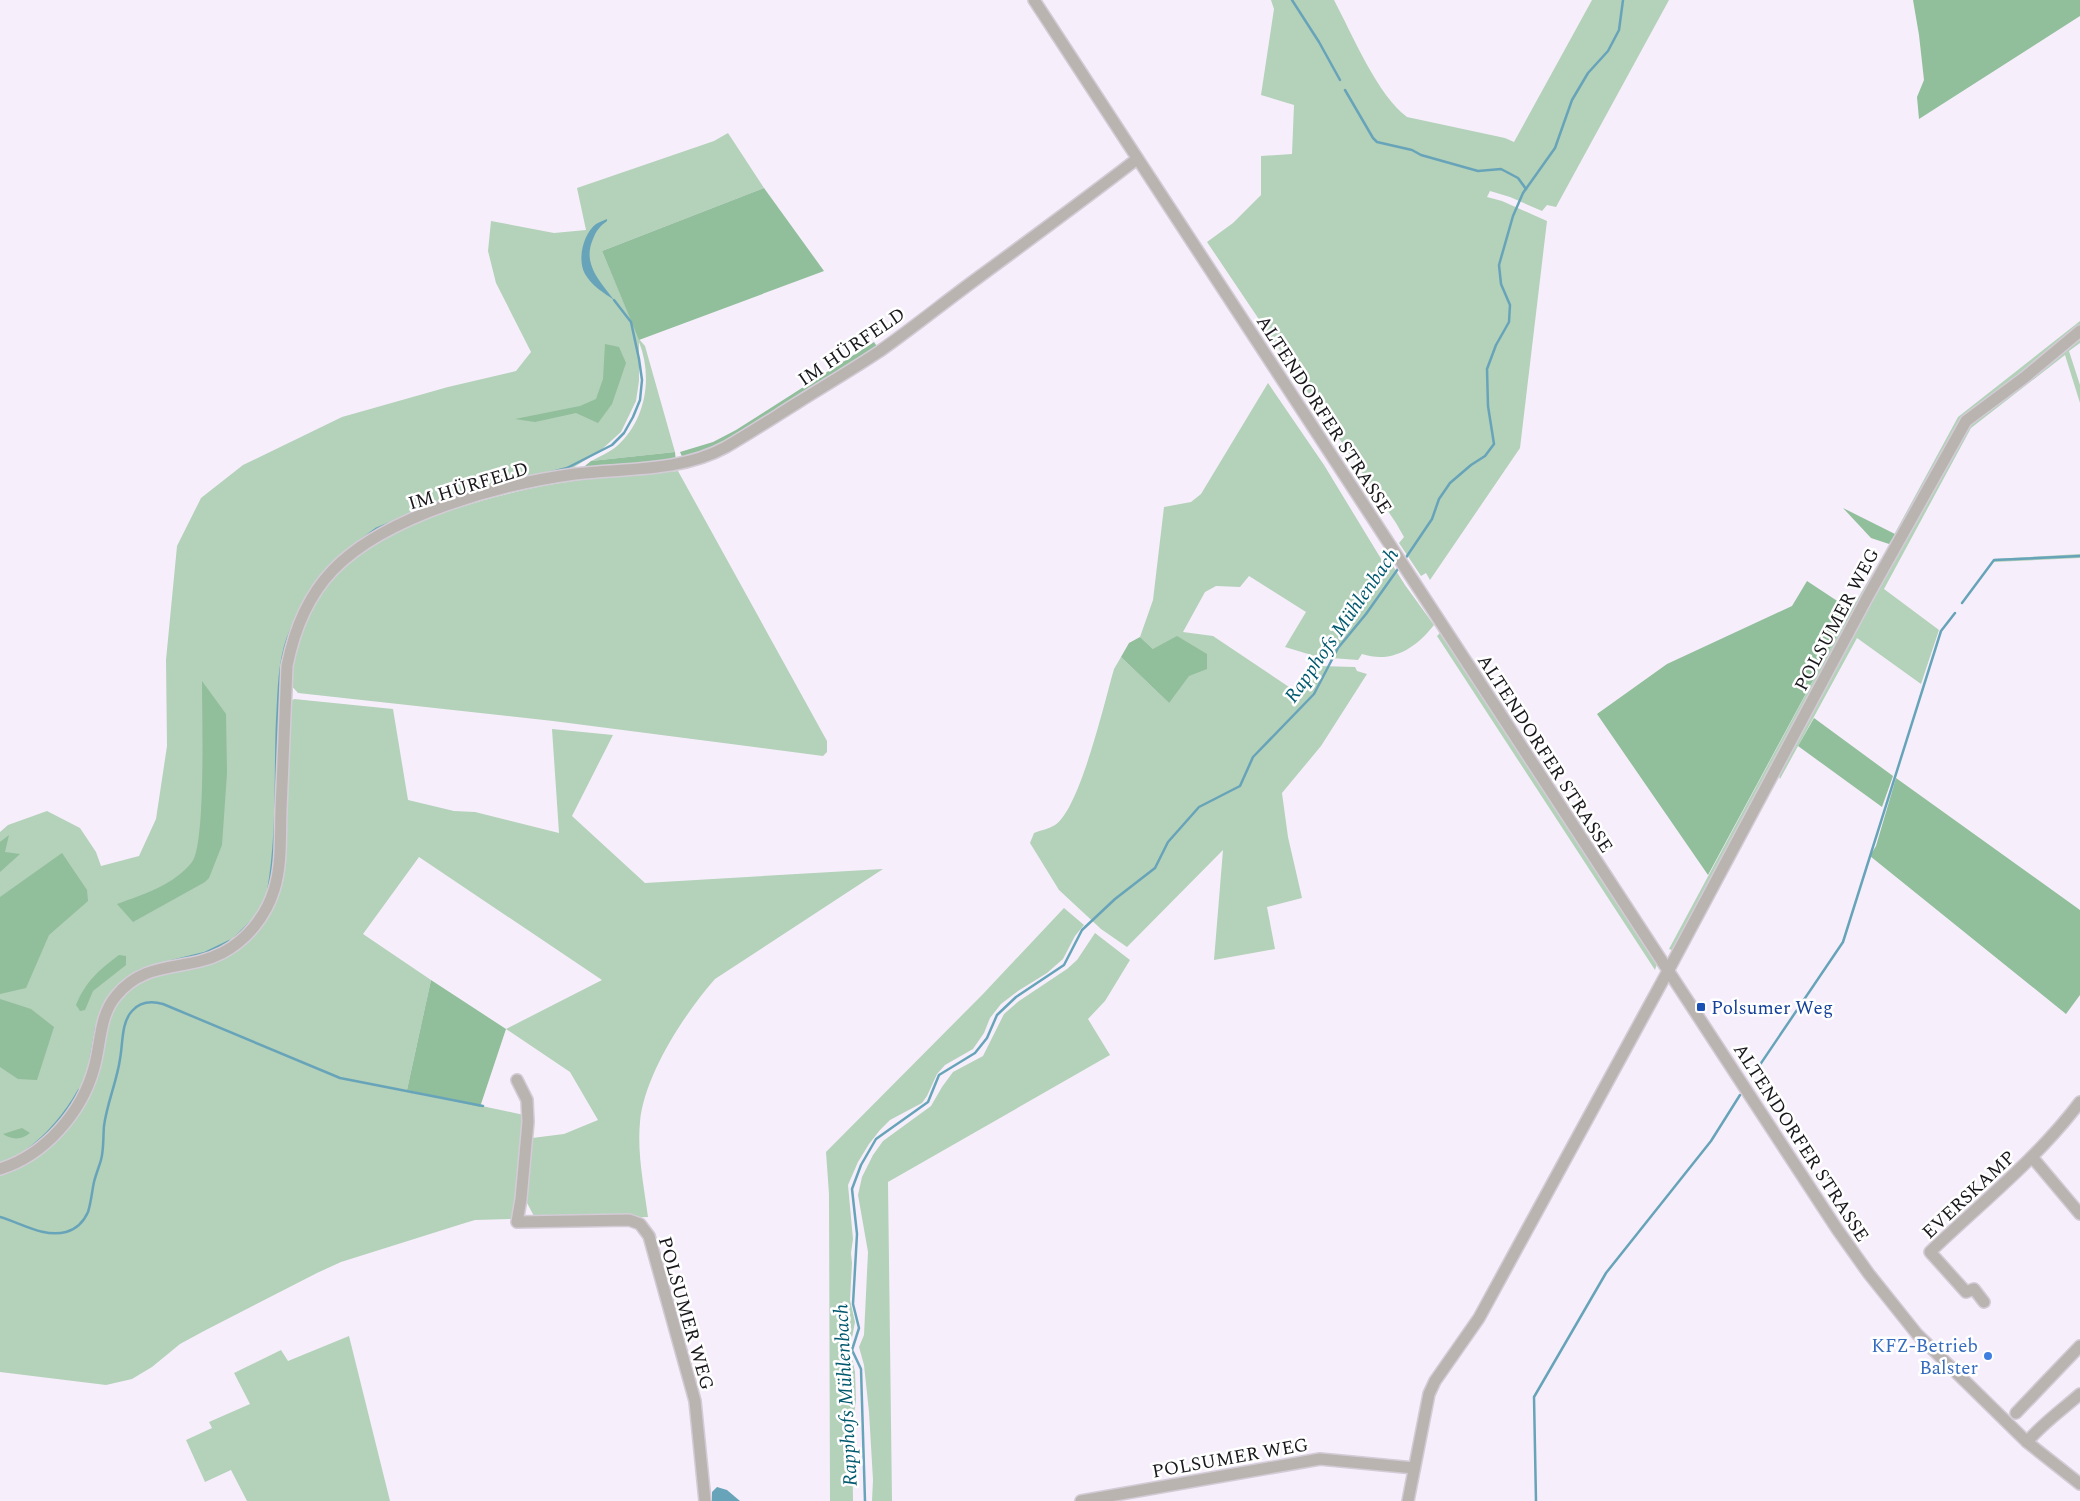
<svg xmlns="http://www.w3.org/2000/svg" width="2080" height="1501" font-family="Spectral,serif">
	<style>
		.green { fill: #b4d1ba; fill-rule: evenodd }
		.forest { fill: #91be9b }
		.water { fill: #68a4b9 }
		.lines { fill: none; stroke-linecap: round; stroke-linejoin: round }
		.stream { stroke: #68a4b9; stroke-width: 2.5 }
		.minor-casing { stroke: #d3ccd7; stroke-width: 14 }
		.minor { stroke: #bab4b1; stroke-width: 11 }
		.transit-dot { fill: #1a4fb4; stroke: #fff; stroke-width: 2 }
		.shop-dot { fill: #3f7fe0; stroke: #fff; stroke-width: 2 }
		.labels { text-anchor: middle; stroke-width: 5; stroke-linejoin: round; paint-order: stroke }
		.street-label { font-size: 19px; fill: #19171b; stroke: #fff }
		.transit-label { font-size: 19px; fill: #164399; stroke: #fff; text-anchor: start }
		.shop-label { font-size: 19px; fill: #366cbe; stroke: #fff; text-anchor: end }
		.water-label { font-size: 20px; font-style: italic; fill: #00586e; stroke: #fff }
	</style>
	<rect width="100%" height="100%" fill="#f6effb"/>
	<!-- green -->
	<g class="green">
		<path d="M1271,0H1334C1352,34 1378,96 1407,117L1505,138L1514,142L1592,0H1669L1556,207L1547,205L1542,211L1510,197L1490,191L1487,197L1502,201L1547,221L1520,448L1430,580L1426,573L1421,576L1399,543L1404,537L1396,523L1207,242L1233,223L1261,195V156L1292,154L1294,105L1261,95L1274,9Z"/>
		<path d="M728,133L764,188L602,251L639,339L645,346L675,452L591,461C599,457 610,452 617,446C646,420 653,377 639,342V381L636,401L621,432L600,451L571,469L424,511L329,570L291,636L275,865L270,891L257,917L234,942L211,954L167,964L115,993C96,1050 82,1118 27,1153C19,1158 9,1162 0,1167V832L8,825L47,811L80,828L96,852L101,866L139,856L156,819L167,746L166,660L177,546L201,498L243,465L342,417L448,387L516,371L531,352L496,283L488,251L491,221L554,233L586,230L577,188L714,141Z"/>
		<path d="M2080,321V327L1968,416L1894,543L1889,544L1958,417Z"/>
		<path d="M2080,336V343L2069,351L2080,385V403L2065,355L1971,428L1884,589L1939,630L1921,684L1857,638L1780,779L1778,774L1969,425Z"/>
		<path d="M1268,383L1324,465L1383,562L1388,558L1405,585L1434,625C1416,648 1392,664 1362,654L1358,660L1318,657L1285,647L1306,612L1249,576L1240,587L1216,586L1205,592L1183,632L1213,636L1289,687L1294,688L1320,666L1355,667L1357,671L1367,674L1321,746L1282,793L1288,837L1302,898L1267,907L1275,949L1214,960L1223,850L1127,947L1101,929L1059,890L1030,843L1034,833C1041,830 1049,829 1055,825C1080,809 1105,700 1114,669L1121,657L1169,703L1153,649L1140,637L1153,600L1164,507L1191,502L1201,494Z"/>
		<path d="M678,471L827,741V752L823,756L553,721L298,693L289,683C290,676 289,668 290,660C297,624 327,574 358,553C415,515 512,489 579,480C612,475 645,474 678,471Z"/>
		<path d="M2080,554V558L1994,562L1993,559Z"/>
		<path d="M1881,559L1883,563L1675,951L1669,949L1851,610Z"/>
		<path d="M1440,633L1657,964L1655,970L1437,636Z"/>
		<path d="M294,699L393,709L408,800L454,811L475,812L559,833L552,729L613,735L572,816L645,883L883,869L715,979C684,1014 644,1076 640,1122C637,1154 644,1186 648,1217L536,1220L525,1199L519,1181L511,1219L475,1220L465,1223L341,1262L317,1273L204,1331L180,1344L152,1367L132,1379L106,1385L0,1372V1173L33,1161L48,1148L68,1125L105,1025L118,999L141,978L240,946L256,934L267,919L273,905L289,703ZM419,857L602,980L506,1029L570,1072L598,1120L564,1134L524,1139V1115L407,1090L431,980L363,934Z"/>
		<path d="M1064,908L1084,925L1075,936L1063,959L1047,973L1018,991L1001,1004L990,1018L984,1033L973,1049L945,1065L937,1074L927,1096L922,1103L890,1120L880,1130L869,1144L858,1162L848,1185L853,1239L851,1253L852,1263L850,1300L855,1322L851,1343L852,1359L855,1372L856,1400L852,1430L853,1501H830L829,1194L826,1152L983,994Z"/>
		<path d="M1095,933L1130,960L1105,1001L1088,1019L1110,1055L888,1182L892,1501H872L873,1480L869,1412L864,1365L859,1347L864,1335L868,1252L858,1195L862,1177L873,1155L883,1141L931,1106L942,1087L953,1072L983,1056L1004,1014L1019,1001L1067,969L1077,960Z"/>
		<path d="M349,1336L390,1501H247L231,1470L205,1482L186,1440L212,1428L209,1422L250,1404L234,1373L281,1350L288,1361Z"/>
	</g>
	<!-- forest -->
	<g class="forest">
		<path d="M1913,0H2080V16L1919,119L1917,97L1924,80L1919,35Z"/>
		<path d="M764,188L824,271L639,340L602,251Z"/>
		<path d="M874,342L878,348L732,441L683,459L680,452L713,442L736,430Z"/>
		<path d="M605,344L619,347L626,363L612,404L598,423L576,413L535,422L515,419L580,406L596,399L603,379Z"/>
		<path d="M675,452L676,462L580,470L591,461Z"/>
		<path d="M1843,508L1895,534L1889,544L1871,538Z"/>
		<path d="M1807,581L1851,610L1708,875L1597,714L1667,664L1792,606Z"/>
		<path d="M1177,636L1207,654V669L1189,676L1169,703L1121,657L1129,643L1140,637L1153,649Z"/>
		<path d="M202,681L226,714L227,773L222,845L209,878L205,882L133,922L117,904C144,894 174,885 192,862C206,845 202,711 202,681Z"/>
		<path d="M1814,718L1893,776L1882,807L1798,746Z"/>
		<path d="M1896,778L2080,910V995L2066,1014L1870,856L1876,846Z"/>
		<path d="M9,835L5,852L20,854L0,872V842Z"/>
		<path d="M62,853L87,890L88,901L49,935L26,988L0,994V897Z"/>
		<path d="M119,955L126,956V965L93,991L85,1010L80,1011L76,1005C86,981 99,970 119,955Z"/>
		<path d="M431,980L506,1029L480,1107L407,1090Z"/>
		<path d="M0,999L31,1009L54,1027L37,1080L18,1079L0,1067Z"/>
		<path d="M22,1128L30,1133C22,1140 12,1140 3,1134Z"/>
	</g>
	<!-- water -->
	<g class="water">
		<path d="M607,219V221C600,226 596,231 593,239C582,264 600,281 614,300C604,293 592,286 585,274C577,260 583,234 596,224C599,222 603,221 607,219Z"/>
		<path d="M717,1487L727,1490L740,1501H712V1492Z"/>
	</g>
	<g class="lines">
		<!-- stream -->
		<g class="stream">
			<path d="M1292,0L1319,42L1340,80"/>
			<path d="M1345,90L1373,138L1377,142L1412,150L1421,155L1478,171L1501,169L1518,178L1526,189"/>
			<path d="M548,473L567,468L612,445L624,433L633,417L640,400L642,380L639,359L631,322L614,300"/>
			<path d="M353,546L376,529L402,518"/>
			<path d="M1405,559L1432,519L1439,499L1450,483L1471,465L1485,456L1494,444L1488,406L1487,369L1496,345L1509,322L1510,305L1501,284L1499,265L1513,216L1523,193L1555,148L1572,100L1588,73L1608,51L1619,30L1623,0"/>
			<path d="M1962,603L1994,560L2080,556"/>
			<path d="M268,892C278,837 275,780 277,724C279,693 278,659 291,630"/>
			<path d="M235,938L252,921"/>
			<path d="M172,961L205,953L230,941"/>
			<path d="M139,971L150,967"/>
			<path d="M90,1062L96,1028"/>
			<path d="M1751,1078L1843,942L1941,631L1955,613"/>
			<path d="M26,1151C49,1134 65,1115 79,1090"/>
			<path d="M0,1217C21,1223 44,1238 66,1232C77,1229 84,1221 88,1212C91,1203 92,1191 94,1182C96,1174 99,1167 101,1160C104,1149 103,1137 104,1126C107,1103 117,1081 120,1059C123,1044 121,1023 132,1011C140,1002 152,1001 163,1004L340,1078L483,1106"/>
			<path d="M865,1501L861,1369L852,1350L859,1328L853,1304L857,1234L852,1189L861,1165L876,1139L928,1102L939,1075L975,1053L987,1038L997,1015L1016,997L1064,965L1082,930L1115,899L1155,868L1168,842L1199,807L1240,786L1253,757L1314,694L1338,648L1366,614L1400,566"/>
			<path d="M1536,1501L1534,1397L1606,1273L1711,1141L1740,1095"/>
		</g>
		<!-- minor casing -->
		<g class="minor-casing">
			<g id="minor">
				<path d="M1034,0L1837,1229L1869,1274L1917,1334L2027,1442L2080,1484"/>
				<path d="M517,1080L527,1100L528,1122L521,1199L517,1222L629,1220L640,1224L649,1236L695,1401L705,1501"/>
				<path d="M2032,1157L2080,1214"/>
				<path d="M0,1169C45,1155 82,1112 94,1068C101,1044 99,1016 116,996C146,959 185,972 222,953C247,940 266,916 274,890C282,865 280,836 281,810C283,762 285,714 287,666C294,631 308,596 333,570C386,515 501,484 575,474C626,468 680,472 726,447C750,433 773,418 797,403C824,386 853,369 880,351C914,327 946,301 979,277C1032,238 1085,199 1137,159"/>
				<path d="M1984,1302L1974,1289L1966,1292L1930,1252C1981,1203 2037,1159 2080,1102"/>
				<path d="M2016,1413L2080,1346"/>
				<path d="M2027,1442C2043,1423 2062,1410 2080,1394"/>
				<path d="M1081,1501L1320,1459L1414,1468"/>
				<path d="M1408,1501L1429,1394L1435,1381L1479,1318L1668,971L1868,596L1966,421L2025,377L2080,331"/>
			</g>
		</g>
		<!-- minor -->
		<use href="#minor" class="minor"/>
	</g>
	<!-- markers -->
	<rect class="transit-dot" x="1696" y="1002" width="10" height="10" rx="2.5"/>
	<circle class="shop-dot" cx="1988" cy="1356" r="5"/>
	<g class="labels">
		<!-- street labels -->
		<g class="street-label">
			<text transform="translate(851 346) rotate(-34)" y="7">IM HÜRFELD</text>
			<text transform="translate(1325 414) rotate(57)" y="7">ALTENDORFER STRASSE</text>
			<text transform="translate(468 485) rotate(-17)" y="7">IM HÜRFELD</text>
			<text transform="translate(1836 619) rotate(-62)" y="7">POLSUMER WEG</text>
			<text transform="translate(1546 753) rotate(57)" y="7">ALTENDORFER STRASSE</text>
			<text transform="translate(1802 1142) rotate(57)" y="7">ALTENDORFER STRASSE</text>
			<text transform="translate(1968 1194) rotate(-43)" y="7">EVERSKAMP</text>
			<text transform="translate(687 1313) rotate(74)" y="7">POLSUMER WEG</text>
			<text transform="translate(1230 1457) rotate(-10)" y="7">POLSUMER WEG</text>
		</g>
		<!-- transit labels -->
		<g class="transit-label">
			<text x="1711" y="1014">Polsumer Weg</text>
		</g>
		<!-- shop labels -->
		<g class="shop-label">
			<text x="1978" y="1352">KFZ-Betrieb<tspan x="1978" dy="22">Balster</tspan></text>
		</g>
		<!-- water labels -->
		<g class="water-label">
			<text transform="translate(1341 625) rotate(-55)" y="7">Rapphofs Mühlenbach</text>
			<text transform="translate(845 1395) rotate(-93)" y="7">Rapphofs Mühlenbach</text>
		</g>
	</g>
</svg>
